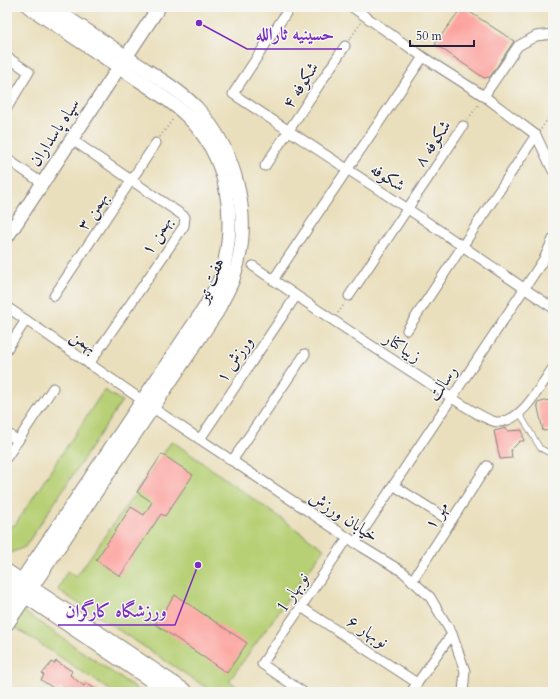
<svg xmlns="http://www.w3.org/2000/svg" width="560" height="699" font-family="Cardo,Amiri,serif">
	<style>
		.green { fill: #b7d076; stroke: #6c7958 }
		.building { fill: #fda29e }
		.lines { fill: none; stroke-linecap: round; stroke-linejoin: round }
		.lane-casing { stroke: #86807c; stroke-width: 6 }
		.street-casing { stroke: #86807c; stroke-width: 11 }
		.secondary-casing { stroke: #86807c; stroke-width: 15 }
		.path { stroke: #86807c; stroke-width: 1.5; stroke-dasharray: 1 3; stroke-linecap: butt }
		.lane { stroke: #fff; stroke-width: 4.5 }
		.street { stroke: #fff; stroke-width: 9 }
		.secondary { stroke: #fff; stroke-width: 13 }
		.labels { text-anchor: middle; stroke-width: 3; stroke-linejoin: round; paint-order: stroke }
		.street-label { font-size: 17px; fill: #22223b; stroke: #f6f6f2 }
		.leader { fill: none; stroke: #7b2cbf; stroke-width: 1.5 }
		.callout-dot { fill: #7b2cbf; stroke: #f6f6f2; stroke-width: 1.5 }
		.callout-label { font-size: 18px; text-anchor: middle; font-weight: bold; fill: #7b2cbf; stroke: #f6f6f2; stroke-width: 3; stroke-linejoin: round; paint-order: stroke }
	</style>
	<rect width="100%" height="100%" fill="#f6f6f2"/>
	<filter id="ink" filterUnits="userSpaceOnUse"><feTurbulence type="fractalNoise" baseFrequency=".025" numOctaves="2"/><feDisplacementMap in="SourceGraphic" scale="8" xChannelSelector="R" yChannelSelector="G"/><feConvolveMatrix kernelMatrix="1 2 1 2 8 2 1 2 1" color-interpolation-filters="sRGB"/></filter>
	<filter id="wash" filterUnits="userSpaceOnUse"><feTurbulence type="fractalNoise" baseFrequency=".012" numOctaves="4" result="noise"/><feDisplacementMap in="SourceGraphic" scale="16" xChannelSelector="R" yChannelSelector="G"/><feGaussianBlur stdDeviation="0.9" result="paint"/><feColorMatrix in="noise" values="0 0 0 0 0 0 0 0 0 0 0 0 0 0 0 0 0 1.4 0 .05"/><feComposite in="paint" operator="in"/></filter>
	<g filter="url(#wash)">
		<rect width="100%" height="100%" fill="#eadfbc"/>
		<!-- green -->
		<g class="green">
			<path d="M104,390L122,401L25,547L8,554L7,527L15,525Z"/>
			<path d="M172,441L324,549L229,681L245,692H213L58,590L67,571L76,577Z"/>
			<path d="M23,611L141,692H113L13,626Z"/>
		</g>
		<g id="blocks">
			<!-- building -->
			<g class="building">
				<path d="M462,7L514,41L490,77L484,78L435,44Z"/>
				<path d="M549,400L550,404L553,403V430L543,431L537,403Z"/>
				<path d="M506,428L507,431L522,430L524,441H520L511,450L512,458L500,459L494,431Z"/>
				<path d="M162,454L193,475L165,516L161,514L120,576L96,560L131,507L144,515L152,502L137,492Z"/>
				<path d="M175,595L247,643L227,673L155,624Z"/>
				<path d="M56,661L72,671L70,675L84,686L86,683L100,692H65L60,688L58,691L41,680L44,675L42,674L52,662L54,664Z"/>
			</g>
		</g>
	</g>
	<g filter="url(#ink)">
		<use href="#blocks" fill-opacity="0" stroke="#86807c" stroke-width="1"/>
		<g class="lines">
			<!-- lane casing -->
			<g class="lane-casing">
				<path id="lane" d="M520,414L540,448L551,454L553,452"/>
			</g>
			<!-- street casing -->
			<g class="street-casing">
				<g id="street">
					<path d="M290,7L233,94L408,209L553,308"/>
					<path d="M352,7L423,57L484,96L536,135L553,171"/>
					<path d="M7,57L29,72L7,108"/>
					<path d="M484,96L518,46L536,36L553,34"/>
					<path d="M71,139L185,217L184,226L89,364"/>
					<path d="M7,159L42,183"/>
					<path d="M265,166L345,46"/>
					<path d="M253,266C314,308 376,349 438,389C450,396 487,423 499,422C523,421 540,386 553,368"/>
					<path d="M273,280L423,57"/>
					<path d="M54,296L156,143"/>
					<path d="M349,296L463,126"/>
					<path d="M7,307L142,400"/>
					<path d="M407,330L536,135"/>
					<path d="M7,349L26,320"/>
					<path d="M153,408L362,547L403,572L430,597L452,634L465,671L463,692"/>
					<path d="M7,433L18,441"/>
					<path d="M200,439L296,296"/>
					<path d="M7,457L53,388"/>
					<path d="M232,461L305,354"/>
					<path d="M393,485L450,521"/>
					<path d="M355,543L544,259L553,239"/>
					<path d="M412,581L487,466"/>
					<path d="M301,607L417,683"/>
					<path d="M303,692L262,664L348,538"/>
					<path d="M411,692L452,634"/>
				</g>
			</g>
			<!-- secondary casing -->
			<g class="secondary-casing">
				<g id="secondary">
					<path d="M7,237L159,7"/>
					<path d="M7,571L187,692"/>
					<path d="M7,584L168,692"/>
					<path d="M7,602L206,306C211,295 219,284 222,273C237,218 229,156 186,115C167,97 144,84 122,69C91,48 60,28 29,7"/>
					<path d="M7,624L217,312C222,301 229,290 233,279C254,221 238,152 196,107C179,90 157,77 137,64C109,45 80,26 51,7"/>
				</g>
			</g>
			<!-- path -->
			<g class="path">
				<path d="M349,40L361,23"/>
				<path d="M468,119L480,103"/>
				<path d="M541,129L553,111"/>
				<path d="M160,137L173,119"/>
				<path d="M338,313L345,303"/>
				<path d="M394,349L403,336"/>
			</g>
			<!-- lane -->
			<use href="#lane" class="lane"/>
			<!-- street -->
			<use href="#street" class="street"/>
			<!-- secondary -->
			<use href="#secondary" class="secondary"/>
		</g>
	</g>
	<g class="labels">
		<!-- street labels -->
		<g class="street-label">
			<text transform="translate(300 85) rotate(-57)" y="6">شکوفه ۴</text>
			<text transform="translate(54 132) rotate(-57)" y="6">سپاه پاسداران</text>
			<text transform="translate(432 143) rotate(-56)" y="6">شکوفه ۸</text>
			<text transform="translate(388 177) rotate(33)" y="6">شکوفه</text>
			<text transform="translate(92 211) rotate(-57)" y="6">بهمن ۳</text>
			<text transform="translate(156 235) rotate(-58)" y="6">بهمن ۱</text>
			<text transform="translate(210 280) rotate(-68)" y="6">هفت تیر</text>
			<text transform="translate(84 341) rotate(35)" y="6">بهمن</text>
			<text transform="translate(403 347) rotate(33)" y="6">زیباکنار</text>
			<text transform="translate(234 359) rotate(-56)" y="6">ورزش ۱</text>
			<text transform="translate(442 383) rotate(-56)" y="6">رسالت</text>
			<text transform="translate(436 515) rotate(-57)" y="6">مهر ۱</text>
			<text transform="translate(344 516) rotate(33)" y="6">خیابان ورزش</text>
			<text transform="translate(292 592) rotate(-56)" y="6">نوبهار 1</text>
			<text transform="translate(368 631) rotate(33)" y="6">نوبهار ۶</text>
		</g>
	</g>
	<!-- callouts -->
	<path class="leader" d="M199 23L247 49H342M198 565L175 625H58"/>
	<g class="callout-dot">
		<circle cx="199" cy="23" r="4"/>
		<circle cx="198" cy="565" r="4"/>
	</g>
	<g class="callout-label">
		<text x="295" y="40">حسینیه ثارالله</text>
		<text x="116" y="617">ورزشگاه کارگران</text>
	</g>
	<!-- margin -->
	<rect width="560" height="699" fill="none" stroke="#f6f6f2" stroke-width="24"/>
	<!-- scale -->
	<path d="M410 40v6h64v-6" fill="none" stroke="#22223b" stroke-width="2"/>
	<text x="416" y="40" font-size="12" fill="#22223b" stroke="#f6f6f2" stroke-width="3" paint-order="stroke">50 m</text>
</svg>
